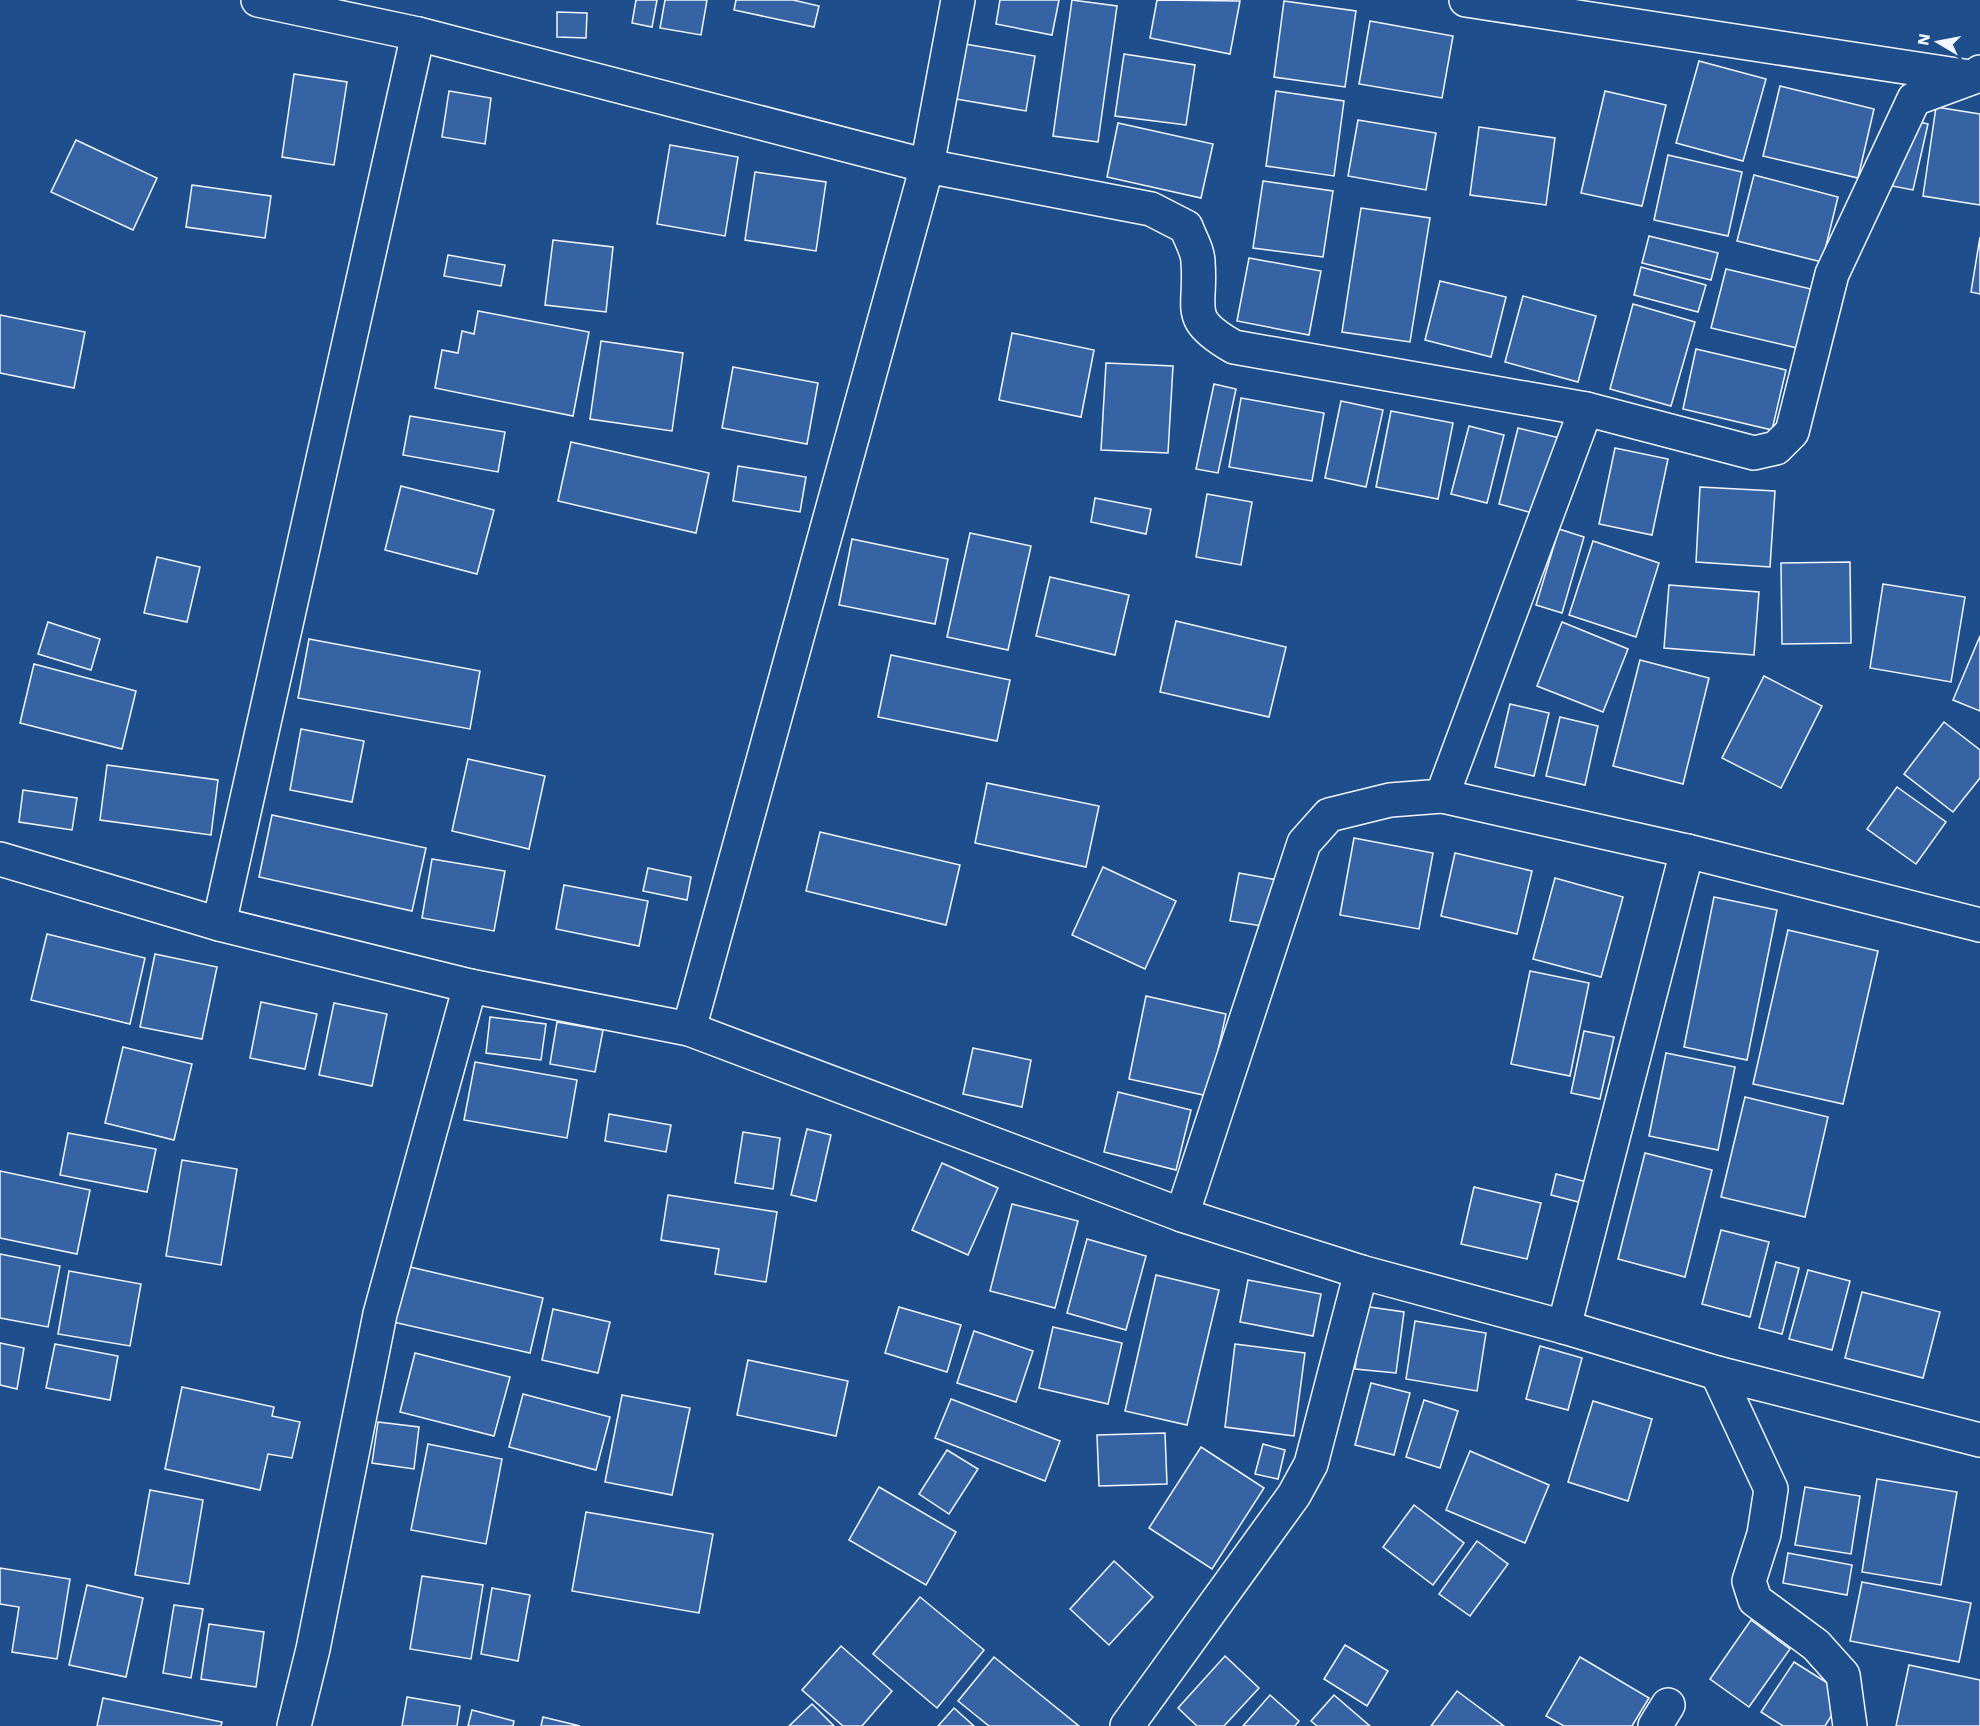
<svg xmlns="http://www.w3.org/2000/svg" width="1980" height="1726" font-family="'Work Sans',sans-serif">
	<style>
		.building { fill: #3563a3; stroke: #f2f6ff; stroke-width: 1.5 }
		.lines { fill: none; stroke-linecap: round; stroke-linejoin: round }
		.street-casing { stroke: #f2f6ff; stroke-width: 36 }
		.street { stroke: #1f4e8c; stroke-width: 33 }
	</style>
	<rect width="100%" height="100%" fill="#1f4e8c"/>
	<!-- building -->
	<g class="building">
		<path d="M636,0H657L652,27L632,23Z"/>
		<path d="M665,0H707L701,35L660,28Z"/>
		<path d="M736,0H793L819,6L814,27L734,10Z"/>
		<path d="M1000,0H1059L1052,35L996,24Z"/>
		<path d="M1072,0L1117,6L1098,142L1053,136Z"/>
		<path d="M1157,0L1240,1L1230,54L1150,38Z"/>
		<path d="M1284,1L1356,11L1345,87L1274,77Z"/>
		<path d="M557,12L587,13L586,38L557,37Z"/>
		<path d="M1370,21L1453,36L1442,98L1359,84Z"/>
		<path d="M959,43L1035,56L1026,111L950,98Z"/>
		<path d="M1124,54L1195,65L1186,125L1115,116Z"/>
		<path d="M1699,61L1766,79L1743,161L1676,143Z"/>
		<path d="M294,74L347,82L334,165L282,157Z"/>
		<path d="M1780,86L1874,109L1858,178L1763,156Z"/>
		<path d="M449,91L491,98L485,144L442,137Z"/>
		<path d="M1276,91L1344,101L1334,176L1266,166Z"/>
		<path d="M1605,91L1666,105L1642,206L1581,193Z"/>
		<path d="M1936,107L1980,114V205L1923,196Z"/>
		<path d="M1907,119L1928,124L1913,190L1892,186Z"/>
		<path d="M1358,120L1436,133L1426,190L1348,176Z"/>
		<path d="M1118,123L1213,144L1201,198L1107,177Z"/>
		<path d="M1479,127L1555,138L1546,205L1470,195Z"/>
		<path d="M76,140L157,178L133,230L51,192Z"/>
		<path d="M670,145L738,157L725,236L657,224Z"/>
		<path d="M1668,155L1742,172L1728,236L1654,220Z"/>
		<path d="M755,172L826,182L816,251L745,240Z"/>
		<path d="M1754,175L1838,197L1822,262L1737,241Z"/>
		<path d="M1263,181L1333,191L1323,257L1253,248Z"/>
		<path d="M192,185L271,196L265,238L186,227Z"/>
		<path d="M1361,208L1430,218L1410,342L1342,332Z"/>
		<path d="M1649,236L1718,253L1711,280L1642,263Z"/>
		<path d="M1980,237V294L1971,292Z"/>
		<path d="M553,240L613,247L606,312L545,305Z"/>
		<path d="M448,255L505,265L501,286L444,276Z"/>
		<path d="M1249,258L1321,271L1309,335L1237,321Z"/>
		<path d="M1641,267L1706,285L1698,312L1634,295Z"/>
		<path d="M1726,269L1811,289L1797,348L1711,328Z"/>
		<path d="M1440,281L1506,297L1491,357L1425,340Z"/>
		<path d="M1523,296L1596,316L1578,382L1505,362Z"/>
		<path d="M1633,304L1695,322L1671,406L1610,389Z"/>
		<path d="M478,311L589,332L573,416L435,388L442,350L458,353L462,331L474,334Z"/>
		<path d="M0,315L85,332L74,388L0,373Z"/>
		<path d="M1012,333L1094,350L1081,417L999,400Z"/>
		<path d="M601,341L683,353L672,431L590,419Z"/>
		<path d="M1696,349L1786,370L1772,430L1683,409Z"/>
		<path d="M1106,363L1173,366L1168,453L1101,450Z"/>
		<path d="M733,367L818,383L807,444L722,428Z"/>
		<path d="M1214,384L1236,389L1218,473L1196,469Z"/>
		<path d="M1241,398L1324,413L1312,481L1229,467Z"/>
		<path d="M1341,401L1383,410L1366,487L1325,478Z"/>
		<path d="M1391,411L1453,423L1438,499L1376,487Z"/>
		<path d="M410,416L505,432L498,472L403,455Z"/>
		<path d="M1469,426L1504,435L1487,503L1451,494Z"/>
		<path d="M1518,428L1560,438L1540,515L1499,504Z"/>
		<path d="M571,442L709,473L696,533L558,501Z"/>
		<path d="M1615,448L1668,459L1652,535L1599,524Z"/>
		<path d="M738,466L806,477L800,512L733,501Z"/>
		<path d="M401,486L494,510L477,574L385,550Z"/>
		<path d="M1700,487L1775,491L1770,567L1696,562Z"/>
		<path d="M1207,494L1252,502L1241,565L1196,557Z"/>
		<path d="M1095,498L1151,509L1146,534L1091,522Z"/>
		<path d="M1559,529L1584,537L1562,613L1536,605Z"/>
		<path d="M970,533L1031,546L1008,650L947,637Z"/>
		<path d="M852,539L948,559L935,624L839,605Z"/>
		<path d="M1593,541L1659,563L1636,637L1569,615Z"/>
		<path d="M157,557L200,567L187,622L144,613Z"/>
		<path d="M1850,562L1851,643L1782,644L1781,563Z"/>
		<path d="M1050,577L1129,595L1115,655L1036,636Z"/>
		<path d="M1883,584L1965,597L1951,682L1870,668Z"/>
		<path d="M1669,585L1759,592L1754,655L1664,648Z"/>
		<path d="M1176,621L1286,647L1269,717L1160,692Z"/>
		<path d="M48,622L100,639L91,670L38,654Z"/>
		<path d="M1562,622L1628,649L1603,712L1537,686Z"/>
		<path d="M1980,636V711L1953,700Z"/>
		<path d="M309,639L480,671L470,729L298,698Z"/>
		<path d="M891,655L1010,680L997,741L878,717Z"/>
		<path d="M1640,660L1709,678L1683,784L1613,766Z"/>
		<path d="M34,664L136,691L122,749L20,723Z"/>
		<path d="M1764,676L1822,706L1781,788L1722,758Z"/>
		<path d="M1510,704L1549,713L1534,776L1495,767Z"/>
		<path d="M1560,717L1598,726L1585,785L1546,776Z"/>
		<path d="M1944,722L1980,750V778L1953,812L1904,774Z"/>
		<path d="M301,729L364,741L352,802L290,790Z"/>
		<path d="M468,759L545,776L529,849L452,831Z"/>
		<path d="M107,765L218,780L211,835L100,820Z"/>
		<path d="M987,783L1099,806L1086,867L975,843Z"/>
		<path d="M1897,787L1946,822L1916,864L1867,829Z"/>
		<path d="M23,790L77,798L72,830L19,822Z"/>
		<path d="M272,815L426,848L412,911L259,877Z"/>
		<path d="M820,832L960,865L946,925L806,891Z"/>
		<path d="M1354,838L1433,853L1419,929L1340,915Z"/>
		<path d="M1455,853L1532,871L1517,934L1441,916Z"/>
		<path d="M432,859L505,871L494,931L422,918Z"/>
		<path d="M1103,867L1176,901L1145,969L1072,935Z"/>
		<path d="M648,868L691,877L687,900L643,891Z"/>
		<path d="M1239,873L1283,881L1275,928L1230,921Z"/>
		<path d="M1555,878L1623,897L1601,977L1533,959Z"/>
		<path d="M564,885L648,901L639,946L556,929Z"/>
		<path d="M1714,897L1777,910L1747,1060L1684,1047Z"/>
		<path d="M1788,930L1878,951L1843,1104L1753,1084Z"/>
		<path d="M47,934L145,958L130,1024L31,1000Z"/>
		<path d="M155,954L217,967L202,1039L140,1027Z"/>
		<path d="M1530,971L1589,983L1570,1076L1511,1064Z"/>
		<path d="M1146,996L1226,1014L1208,1096L1129,1079Z"/>
		<path d="M261,1002L317,1014L305,1069L250,1058Z"/>
		<path d="M334,1003L387,1014L372,1086L319,1075Z"/>
		<path d="M490,1017L546,1024L541,1060L486,1053Z"/>
		<path d="M557,1022L603,1030L595,1072L550,1064Z"/>
		<path d="M1584,1031L1614,1037L1600,1099L1571,1093Z"/>
		<path d="M123,1047L192,1064L174,1140L105,1123Z"/>
		<path d="M973,1048L1031,1060L1022,1107L963,1094Z"/>
		<path d="M1666,1053L1735,1067L1718,1150L1649,1136Z"/>
		<path d="M475,1062L577,1080L567,1138L464,1120Z"/>
		<path d="M1118,1092L1191,1110L1176,1170L1104,1152Z"/>
		<path d="M1745,1097L1828,1117L1805,1217L1721,1197Z"/>
		<path d="M609,1114L671,1125L666,1152L605,1141Z"/>
		<path d="M807,1129L831,1135L816,1201L791,1195Z"/>
		<path d="M743,1132L780,1138L773,1189L735,1183Z"/>
		<path d="M68,1133L156,1149L147,1192L60,1175Z"/>
		<path d="M1645,1153L1712,1170L1685,1277L1618,1259Z"/>
		<path d="M182,1160L237,1169L221,1265L166,1256Z"/>
		<path d="M942,1163L998,1188L968,1255L912,1230Z"/>
		<path d="M0,1171L90,1190L77,1254L0,1238Z"/>
		<path d="M1556,1174L1595,1184L1590,1205L1551,1195Z"/>
		<path d="M1474,1187L1541,1203L1527,1259L1461,1244Z"/>
		<path d="M668,1195L777,1212L766,1282L715,1274L719,1249L661,1240Z"/>
		<path d="M1012,1204L1078,1221L1055,1308L990,1291Z"/>
		<path d="M1721,1230L1769,1242L1750,1317L1702,1304Z"/>
		<path d="M1087,1239L1146,1256L1126,1330L1067,1313Z"/>
		<path d="M0,1254L60,1266L48,1327L0,1318Z"/>
		<path d="M1776,1262L1799,1268L1782,1334L1759,1328Z"/>
		<path d="M406,1266L543,1298L530,1353L393,1322Z"/>
		<path d="M1808,1270L1850,1281L1832,1350L1789,1339Z"/>
		<path d="M69,1271L141,1284L130,1346L58,1334Z"/>
		<path d="M1156,1275L1219,1290L1187,1425L1125,1411Z"/>
		<path d="M1248,1280L1321,1294L1313,1336L1240,1322Z"/>
		<path d="M1862,1292L1940,1312L1923,1378L1845,1358Z"/>
		<path d="M1363,1306L1404,1312L1396,1373L1355,1369Z"/>
		<path d="M899,1307L961,1325L947,1372L885,1353Z"/>
		<path d="M553,1309L610,1322L598,1373L542,1360Z"/>
		<path d="M1415,1321L1486,1333L1477,1391L1406,1379Z"/>
		<path d="M1053,1327L1122,1343L1108,1404L1039,1388Z"/>
		<path d="M974,1331L1033,1351L1016,1402L957,1383Z"/>
		<path d="M0,1343L24,1348L17,1389L0,1385Z"/>
		<path d="M55,1344L118,1356L110,1400L46,1388Z"/>
		<path d="M1235,1344L1305,1353L1294,1436L1225,1427Z"/>
		<path d="M1540,1346L1582,1358L1568,1410L1526,1399Z"/>
		<path d="M415,1353L510,1377L494,1436L400,1412Z"/>
		<path d="M748,1360L848,1381L836,1436L737,1415Z"/>
		<path d="M1371,1383L1410,1393L1394,1455L1355,1445Z"/>
		<path d="M182,1387L274,1407L272,1416L300,1422L292,1458L268,1454L260,1490L165,1469Z"/>
		<path d="M523,1394L610,1417L596,1470L509,1447Z"/>
		<path d="M622,1395L690,1408L672,1495L605,1482Z"/>
		<path d="M951,1399L1060,1441L1045,1481L935,1438Z"/>
		<path d="M1424,1400L1458,1411L1440,1468L1406,1457Z"/>
		<path d="M1593,1401L1652,1419L1628,1501L1568,1482Z"/>
		<path d="M378,1422L419,1427L414,1469L372,1463Z"/>
		<path d="M1165,1433L1167,1484L1099,1486L1097,1435Z"/>
		<path d="M428,1444L502,1459L486,1544L411,1530Z"/>
		<path d="M1263,1444L1285,1450L1278,1479L1255,1474Z"/>
		<path d="M1201,1447L1264,1488L1212,1569L1149,1528Z"/>
		<path d="M947,1450L978,1469L949,1514L919,1494Z"/>
		<path d="M1470,1451L1549,1485L1525,1543L1446,1510Z"/>
		<path d="M1877,1479L1957,1492L1941,1585L1862,1572Z"/>
		<path d="M879,1487L956,1532L926,1585L849,1540Z"/>
		<path d="M1805,1487L1860,1496L1851,1554L1795,1545Z"/>
		<path d="M150,1490L203,1500L189,1584L135,1575Z"/>
		<path d="M1414,1505L1464,1543L1433,1585L1383,1547Z"/>
		<path d="M586,1512L713,1534L699,1613L572,1591Z"/>
		<path d="M1477,1541L1508,1564L1470,1616L1439,1594Z"/>
		<path d="M1788,1553L1852,1565L1847,1595L1783,1583Z"/>
		<path d="M1114,1561L1153,1597L1109,1645L1070,1609Z"/>
		<path d="M0,1568L70,1579L57,1659L12,1652L19,1607L0,1604Z"/>
		<path d="M422,1576L483,1585L471,1659L410,1649Z"/>
		<path d="M1862,1582L1971,1603L1959,1662L1850,1641Z"/>
		<path d="M87,1585L143,1598L126,1677L69,1665Z"/>
		<path d="M492,1588L530,1595L518,1661L481,1654Z"/>
		<path d="M920,1597L984,1650L937,1708L873,1654Z"/>
		<path d="M174,1605L203,1609L191,1678L163,1673Z"/>
		<path d="M1751,1620L1790,1649L1749,1707L1710,1679Z"/>
		<path d="M209,1624L264,1632L256,1687L201,1679Z"/>
		<path d="M1345,1645L1388,1671L1367,1706L1324,1679Z"/>
		<path d="M841,1646L892,1691L862,1726H843L802,1690Z"/>
		<path d="M1225,1656L1259,1688L1224,1726H1197L1178,1708Z"/>
		<path d="M994,1657L1079,1726H989L958,1701Z"/>
		<path d="M1580,1657L1649,1698L1632,1726H1564L1546,1716Z"/>
		<path d="M1794,1662L1845,1694L1825,1726H1783L1761,1712Z"/>
		<path d="M1909,1665L1980,1680V1726H1896Z"/>
		<path d="M1457,1691L1504,1726H1431Z"/>
		<path d="M1270,1695L1299,1721L1295,1726H1243Z"/>
		<path d="M1334,1695L1370,1726H1317L1311,1721Z"/>
		<path d="M407,1697L460,1706L457,1726H402Z"/>
		<path d="M103,1698L222,1722L221,1726H97Z"/>
		<path d="M812,1704L834,1726H789Z"/>
		<path d="M954,1708L974,1726H938Z"/>
		<path d="M472,1710L514,1721L513,1726H468Z"/>
		<path d="M543,1717L580,1726H541Z"/>
	</g>
	<g class="lines">
		<!-- street casing -->
		<g class="street-casing">
			<g id="street">
				<path d="M258,0L418,34L927,166L1151,209L1186,227C1190,238 1198,251 1198,262C1202,310 1183,318 1234,347L1586,409L1754,453L1776,448L1792,432L1832,274L1914,99L1974,77L1980,72"/>
				<path d="M1466,0L1970,77"/>
				<path d="M1442,796L1687,851L1980,925"/>
				<path d="M0,859L219,924L470,986L689,1029L1182,1215L1361,1272L1564,1327L1717,1373L1980,1440"/>
				<path d="M219,924L418,34"/>
				<path d="M689,1029L927,166L958,0"/>
				<path d="M1182,1215L1304,843L1329,815L1390,800L1442,796L1586,409"/>
				<path d="M1564,1327L1687,851"/>
				<path d="M1717,1373L1771,1489L1764,1534L1749,1581L1755,1600L1816,1645L1843,1675L1850,1726"/>
				<path d="M294,1726L313,1649L380,1314L470,986"/>
				<path d="M1127,1726L1294,1495L1311,1464L1361,1272"/>
				<path d="M1655,1726L1668,1705"/>
			</g>
		</g>
		<!-- street -->
		<use href="#street" class="street"/>
	</g>
	<!-- north arrow -->
	<g transform="translate(1938 42) rotate(280)" stroke="#1f4e8c" stroke-width="4.5" paint-order="stroke">
	<path d="M0-4.5L10 22L0 15L-10 22Z" fill="#f2f6ff"/>
	<text y="-9" font-size="16" font-weight="bold" text-anchor="middle" fill="#f2f6ff">N</text>
	</g>
</svg>
